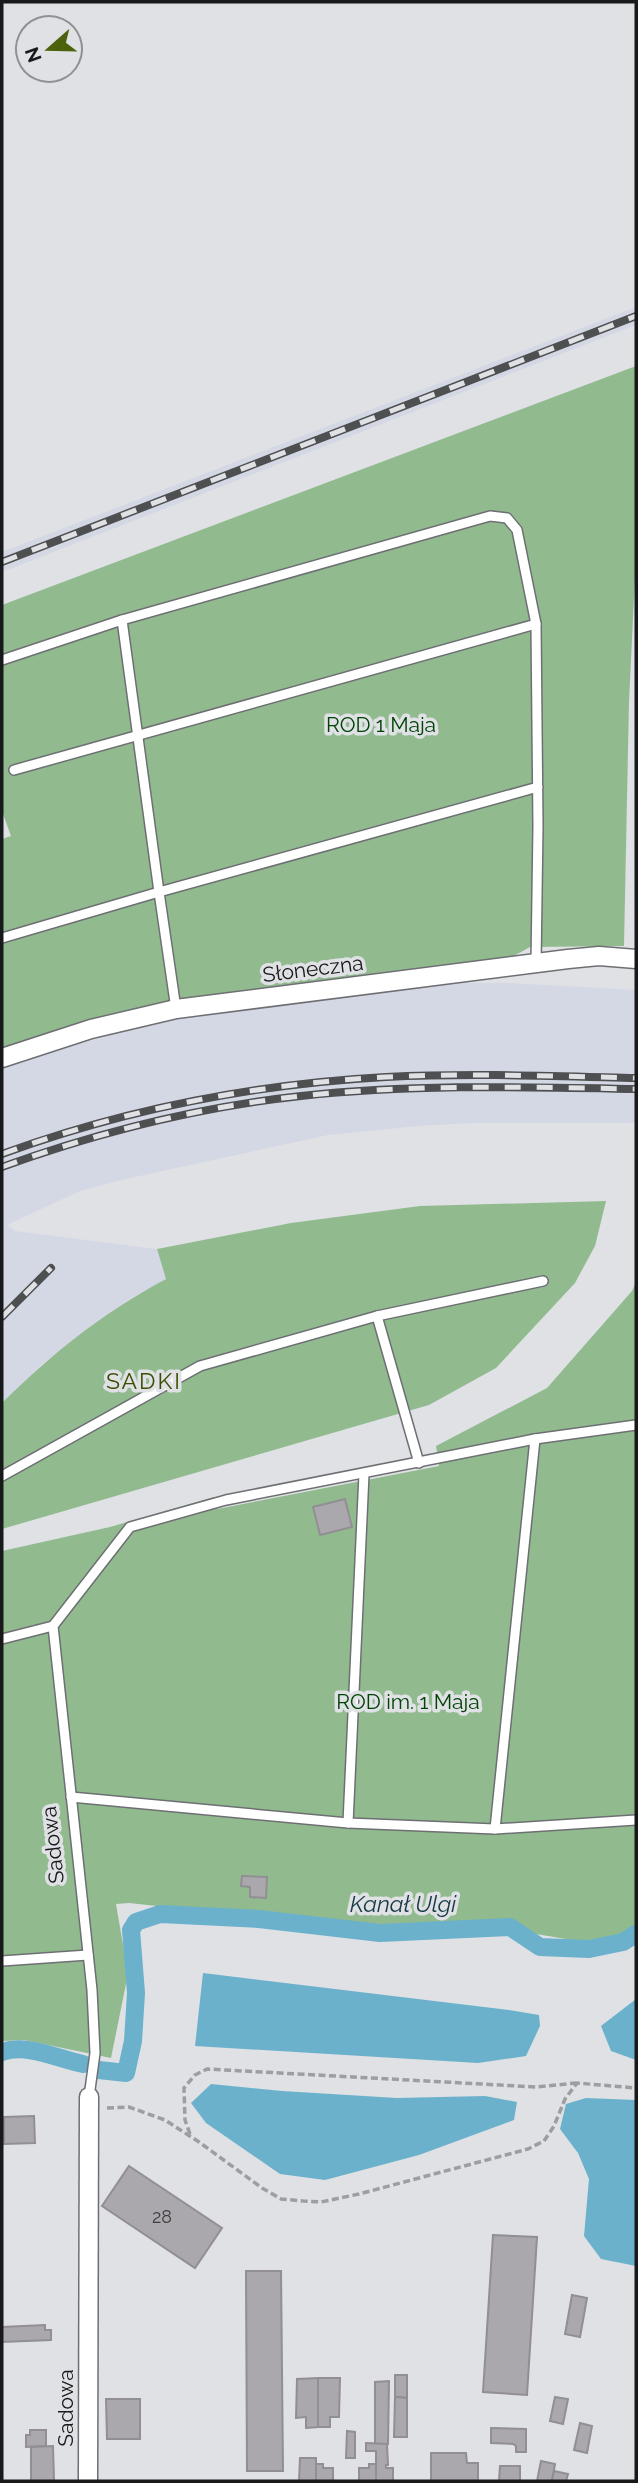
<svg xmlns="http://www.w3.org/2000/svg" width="638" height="2483" font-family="Raleway,sans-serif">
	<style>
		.built { fill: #d4d8e4 }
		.green { fill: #91bb8f }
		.water { fill: #6bb1cc }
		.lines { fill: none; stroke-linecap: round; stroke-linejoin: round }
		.canal { stroke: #6bb1cc; stroke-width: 18 }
		.building { fill: #aaa8ac; stroke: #918f93; stroke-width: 2 }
		.service-casing { stroke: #6e6f73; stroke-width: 12 }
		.minor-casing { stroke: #6e6f73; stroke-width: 21 }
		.path { stroke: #9c9ea1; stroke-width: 3.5; stroke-dasharray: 7 3.5; stroke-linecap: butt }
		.service { stroke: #fff; stroke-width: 9 }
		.minor { stroke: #fff; stroke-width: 18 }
		.rail-casing { stroke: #4e4f51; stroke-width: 8 }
		.rail { stroke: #dfe1e5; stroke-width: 5; stroke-dasharray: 16; stroke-linecap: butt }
		.labels { text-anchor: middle; stroke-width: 7; stroke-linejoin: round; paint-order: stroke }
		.number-label { font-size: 18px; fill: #3c3d3e }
		.park-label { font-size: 21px; fill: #004405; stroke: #dfe1e5 }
		.street-label { font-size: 21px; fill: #18191a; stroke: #dfe1e5 }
		.neighbourhood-label { font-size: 23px; letter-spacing: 2px; fill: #3b4f00; stroke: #dfe1e5 }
		.water-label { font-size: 23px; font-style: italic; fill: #183a46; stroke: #dfe1e5 }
	</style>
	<rect width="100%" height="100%" fill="#dfe1e5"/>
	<!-- built -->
	<g class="built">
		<path d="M636,307V325L2,572V552Z"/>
		<path d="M458,983H508L636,990V1123H470L419,1126L328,1135L121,1180L80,1191L7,1225L15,1231L157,1249L166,1279L131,1298L41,1365L2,1403V1067L117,1033L178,1018L237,1008L414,985Z"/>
	</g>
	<!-- green -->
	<g class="green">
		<path d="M636,366V555L629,702L624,946L530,947L512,957C436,967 361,977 285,986C189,999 91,1011 2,1051V839L11,836L2,811V605Z"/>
		<path d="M606,1201L595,1246L575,1283L496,1368L429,1405L2,1529V1403C54,1352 101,1314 166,1279L157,1249L291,1223L420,1206Z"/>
		<path d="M636,1282V1932L629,1937L601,1945L489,1926L379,1930L129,1903L116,1904L128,1974L111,2058L24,2040L2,2041V1551L110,1527L214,1497L217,1509L439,1466L436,1446L547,1388L632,1291Z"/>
	</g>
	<!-- water -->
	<g class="water">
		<path d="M203,1973L509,2010L539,2015L540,2026L526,2056L478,2063L195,2046Z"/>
		<path d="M636,1999V2060L611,2051L601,2026Z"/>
		<path d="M211,2084L282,2091L397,2098L485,2096L517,2102L514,2120L419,2155L325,2180L280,2174L206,2123L191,2103Z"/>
		<path d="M586,2098L636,2100V2266L601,2259L584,2236L589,2179L578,2153L560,2129L566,2104Z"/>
	</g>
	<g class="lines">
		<!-- canal -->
		<g class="canal">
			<path d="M2,2052C27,2043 58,2059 83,2064"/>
			<path d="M99,2070L126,2073L133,2041L136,1993L131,1930L136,1922L160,1914L259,1919L380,1933L510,1927L540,1947L589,1949L623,1942L636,1934"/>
		</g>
	</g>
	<!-- building -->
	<g class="building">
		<path d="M345,1499L352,1527L320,1535L313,1507Z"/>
		<path d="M242,1876L267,1877L266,1898L250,1897V1887L241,1886Z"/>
		<path d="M34,2116L35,2143L4,2144V2117Z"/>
		<path d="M129,2166L222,2228L195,2268L102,2206Z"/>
		<path d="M493,2235L537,2237L527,2395L483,2392Z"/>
		<path d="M246,2271H281L283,2471H247Z"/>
		<path d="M572,2295L587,2298L580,2337L565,2334Z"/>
		<path d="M45,2325V2330H51V2340L2,2342V2327Z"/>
		<path d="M395,2375H407V2398L395,2397Z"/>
		<path d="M318,2378H340L339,2417H330V2427H318Z"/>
		<path d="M318,2378V2427L306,2428V2417L296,2418L297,2379Z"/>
		<path d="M389,2381L388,2444H375V2382Z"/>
		<path d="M395,2397L407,2398V2437H394Z"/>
		<path d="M555,2397L568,2399L563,2424L550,2421Z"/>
		<path d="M106,2399H140V2439H107Z"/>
		<path d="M580,2423L592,2426L587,2453L574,2450Z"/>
		<path d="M491,2428L526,2429V2452H516V2446L513,2444L491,2443Z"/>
		<path d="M30,2430H46V2446L26,2447V2435H30Z"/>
		<path d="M347,2431L355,2432V2458H346Z"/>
		<path d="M366,2443L387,2444L388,2465H386V2468H393V2481H376V2451H366Z"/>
		<path d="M53,2446L54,2481H31V2447Z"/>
		<path d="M431,2453H466L467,2463H478V2481H431Z"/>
		<path d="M300,2458H316V2481H299Z"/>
		<path d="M541,2461L555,2464L552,2481H537Z"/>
		<path d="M316,2464H323V2468H333V2481H316Z"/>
		<path d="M369,2464H376V2481H359V2468H369Z"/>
		<path d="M500,2466H520V2481H499Z"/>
		<path d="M554,2471L568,2474L566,2481H552Z"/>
	</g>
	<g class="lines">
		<!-- service casing -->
		<g class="service-casing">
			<g id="service">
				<path d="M2,660L122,620"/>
				<path d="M14,770L536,624"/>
				<path d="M2,938L159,892L176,1009"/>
				<path d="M536,964L538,826L536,624L517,530L507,518L490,516L122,620L159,892L538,787"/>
				<path d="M377,1316L419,1463"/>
				<path d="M535,1439L495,1829L636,1820"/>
				<path d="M364,1474L348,1823L495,1829"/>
				<path d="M2,1476L200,1366L377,1316L543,1281"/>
				<path d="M2,1639L53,1626"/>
				<path d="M71,1797L348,1823"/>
				<path d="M2,1961L88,1955"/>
				<path d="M89,2097L95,2053L92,1990L53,1626L130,1527L226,1500L535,1439L636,1425"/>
			</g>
		</g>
		<!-- minor casing -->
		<g class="minor-casing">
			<g id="minor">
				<path d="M2,1058L91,1029L176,1009L568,959L599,956L636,959"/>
				<path d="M88,2481L89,2097"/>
			</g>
		</g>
		<!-- path -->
		<g class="path">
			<path d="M107,2108L129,2107L165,2120L199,2142L262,2188L281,2199L303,2201L321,2202L359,2194L528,2149L544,2141L554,2126L565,2099L577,2083L636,2088"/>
			<path d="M190,2134L185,2120L184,2088L195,2075L207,2069L536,2087L576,2083"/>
		</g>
		<!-- service -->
		<use href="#service" class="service"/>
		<!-- minor -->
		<use href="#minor" class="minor"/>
		<!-- rail casing -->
		<g class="rail-casing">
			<g id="rail">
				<path d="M2,562L636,316"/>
				<path d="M2,1154C126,1109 255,1084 386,1077C470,1073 553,1076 636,1078"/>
				<path d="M2,1167C99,1132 199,1107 301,1096C412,1084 525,1087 636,1089"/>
				<path d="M2,1317L51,1268"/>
			</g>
		</g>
		<!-- rail -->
		<use href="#rail" class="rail"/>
	</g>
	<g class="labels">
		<!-- number labels -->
		<g class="number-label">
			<text x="162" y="2223">28</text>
		</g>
		<!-- park labels -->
		<g class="park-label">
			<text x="381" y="732">ROD 1 Maja</text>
			<text x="408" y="1709">ROD im. 1 Maja</text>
		</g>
		<!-- street labels -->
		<g class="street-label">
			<text transform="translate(313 969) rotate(-7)" y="7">Słoneczna</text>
			<text transform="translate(53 1845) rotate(-96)" y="7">Sadowa</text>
			<text transform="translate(66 2408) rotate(-90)" y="7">Sadowa</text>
		</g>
		<!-- neighbourhood labels -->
		<g class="neighbourhood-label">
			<text x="144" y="1389">SADKI</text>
		</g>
		<!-- water labels -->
		<g class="water-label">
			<text x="403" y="1912">Kanał Ulgi</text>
		</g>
	</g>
	<!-- border -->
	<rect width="638" height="2483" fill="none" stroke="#18191a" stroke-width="7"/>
	<!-- north arrow -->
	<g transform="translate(49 49) rotate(250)"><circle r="33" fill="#dfe1e5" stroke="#8f9194" stroke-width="2"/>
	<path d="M0-5L12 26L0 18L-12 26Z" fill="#4c620d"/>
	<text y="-10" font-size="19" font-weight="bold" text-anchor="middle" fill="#18191a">N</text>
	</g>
</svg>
